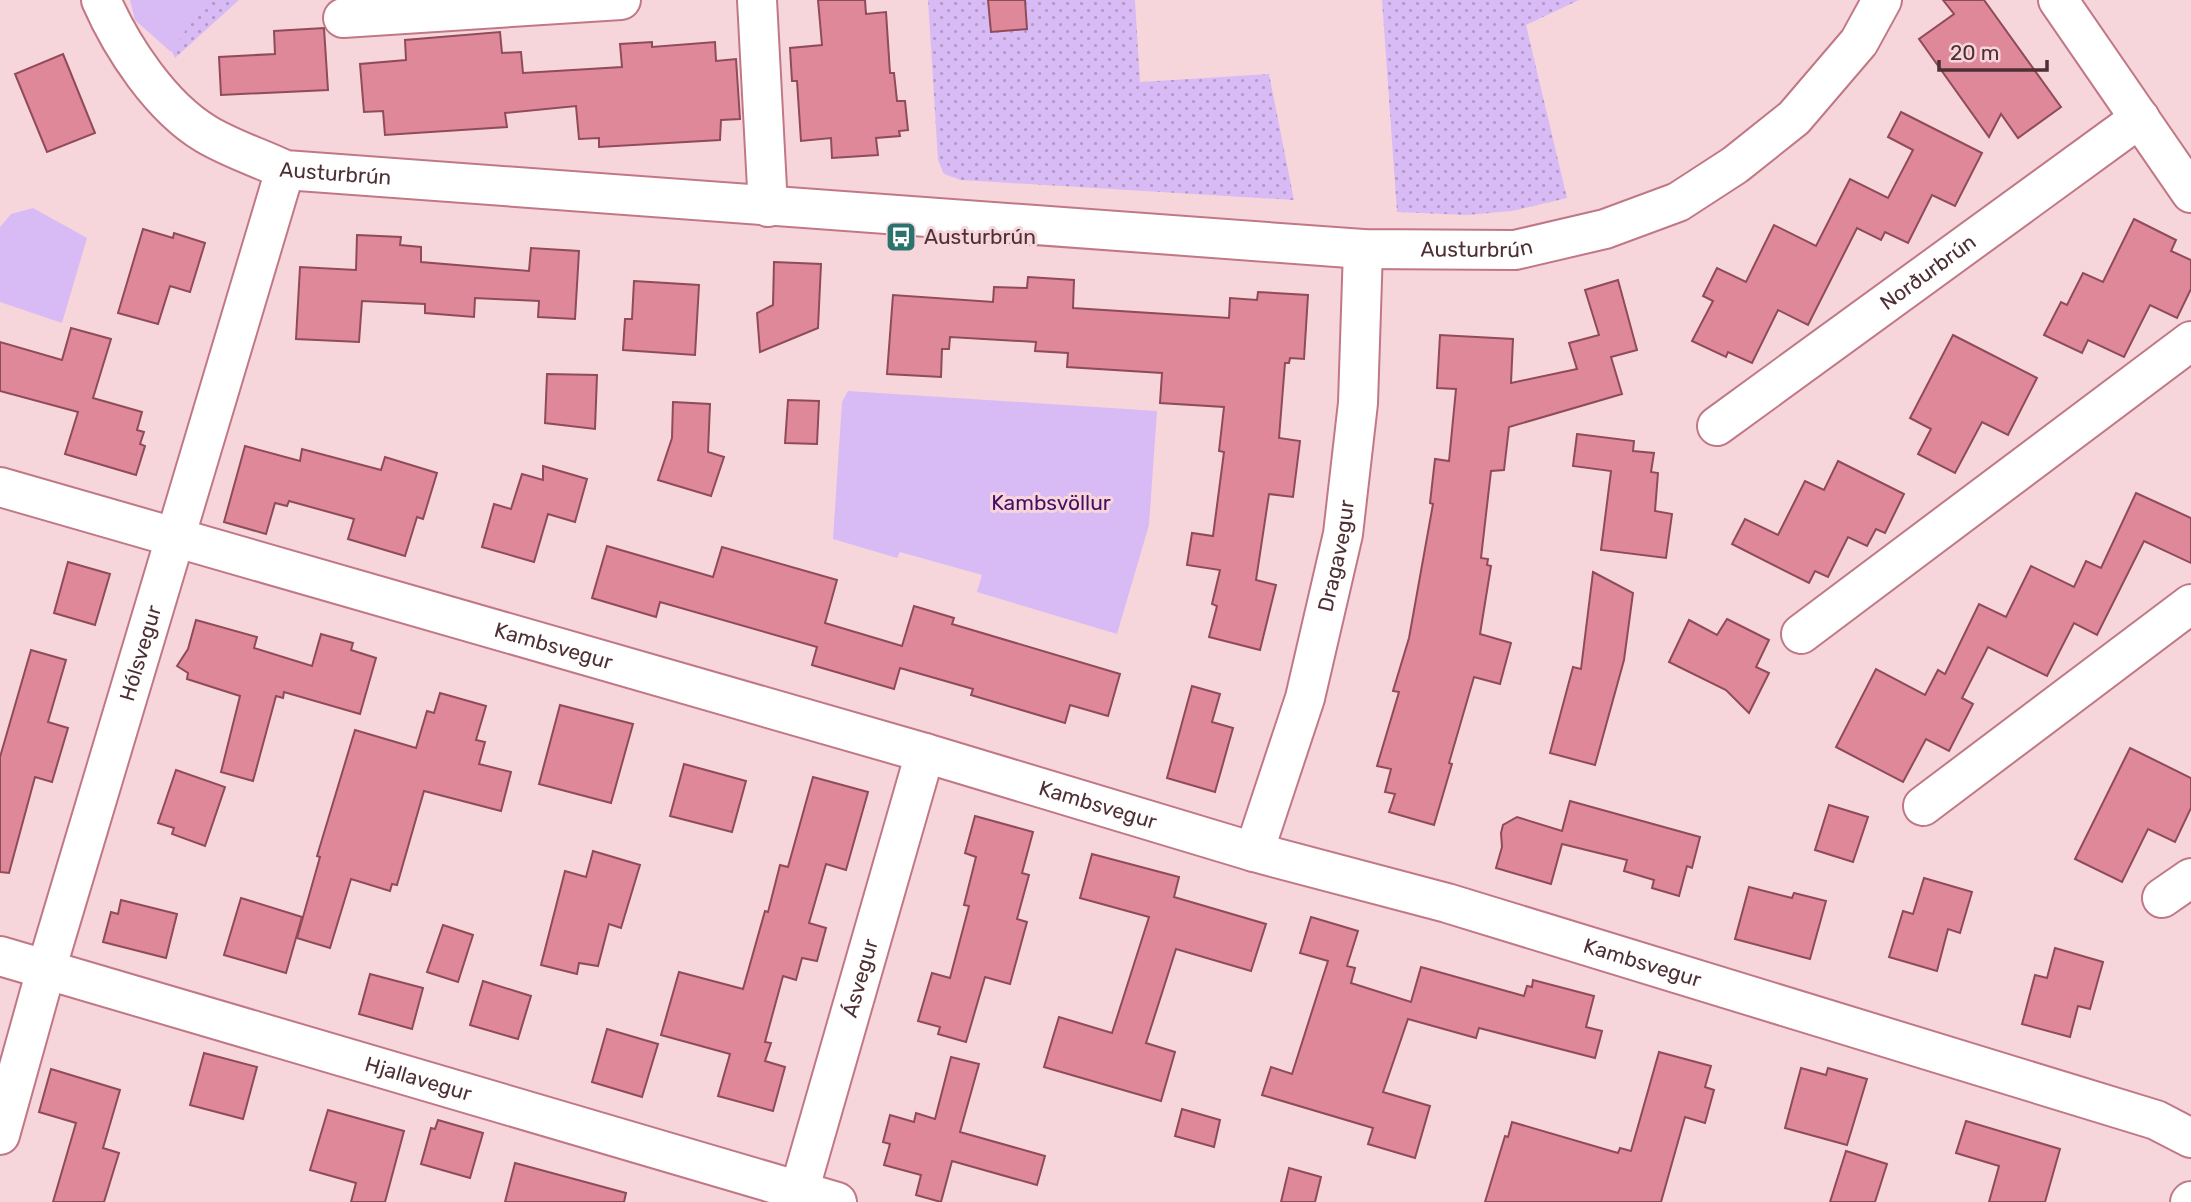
<svg xmlns="http://www.w3.org/2000/svg" width="2191" height="1202" font-family="Rubik,sans-serif">
	<style>
		.grass { fill: url(#grass-dots) }
		.green { fill: #d8bbf5 }
		.building { fill: #df8899; stroke: #8f4b59; stroke-width: 2 }
		.lines { fill: none; stroke-linecap: round; stroke-linejoin: round }
		.minor-casing { stroke: #c17886; stroke-width: 42 }
		.minor { stroke: #fff; stroke-width: 38 }
		.labels { text-anchor: middle; stroke-width: 6; stroke-linejoin: round; paint-order: stroke }
		.street-label { font-size: 21px; fill: #4e2f34; stroke: #f6d6db }
		.poi-label { font-size: 21px; fill: #4e2f34; stroke: #f6d6db; text-anchor: start }
		.park-label { font-size: 21px; fill: #430e63; stroke: #f6d6db }
	</style>
	<defs>
		<pattern id="grass-dots" width="8" height="8" patternUnits="userSpaceOnUse" patternTransform="scale(1.75)"><rect width="8" height="8" fill="#d8bbf5"/><path d="M2 2h.1M6 6h.1" fill="none" stroke="#b198c7" stroke-width="1.8" stroke-linecap="round"/></pattern>
	</defs>
	<rect width="100%" height="100%" fill="#f6d6db"/>
	<!-- grass -->
	<g class="grass">
		<path d="M147,0H239L175,58Z"/>
		<path d="M928,0H1135L1140,82L1269,74L1294,200L961,180L944,174L938,160Z"/>
		<path d="M1382,0H1579L1526,25L1567,198L1512,211L1467,215L1397,212Z"/>
	</g>
	<!-- green -->
	<g class="green">
		<path d="M130,0H206L171,52L135,20Z"/>
		<path d="M33,208L87,238L62,323L0,302V227L11,214Z"/>
		<path d="M848,391L1157,411L1149,525L1117,634L977,592L982,575L900,552L897,558L833,539L842,402Z"/>
	</g>
	<!-- building -->
	<g class="building">
		<path d="M818,0H865L866,14L886,12L890,73H894L897,101H905L908,130L899,131L900,136L876,138L878,155L832,158L831,138L801,141L797,81H792L790,48L822,45Z"/>
		<path d="M988,0H1025L1027,29L991,32Z"/>
		<path d="M1943,0H1984L2061,107L2018,138L2001,114L1989,137L1919,39L1954,14Z"/>
		<path d="M324,28L328,90L221,95L219,57L275,54L274,31Z"/>
		<path d="M500,32L502,53L521,52L523,73L622,67L620,44L652,42V47L715,42L716,61L736,59L740,119L721,120L720,140L599,147V138L579,139L576,106L505,113L507,127L385,135L383,111L364,112L360,64L406,60L405,40Z"/>
		<path d="M63,54L95,133L47,152L15,74Z"/>
		<path d="M1901,112L1982,153L1955,206L1932,195L1908,243L1885,232L1881,240L1857,228L1808,325L1778,310L1752,363L1728,352L1726,357L1692,341L1713,301L1703,296L1717,268L1746,282L1774,225L1816,246L1850,179L1888,198L1913,150L1888,137Z"/>
		<path d="M2134,219L2176,240L2171,251L2191,260V289L2177,318L2150,305L2124,357L2088,340L2082,353L2044,335L2061,302L2067,305L2083,273L2103,282Z"/>
		<path d="M143,229L173,238L174,233L205,243L190,292L170,286L158,324L118,313Z"/>
		<path d="M357,235L401,237L400,245L421,247V262L529,271L531,248L579,251L575,319L538,317L539,301L475,298L474,317L425,313V304L362,301L359,342L296,339L300,267L356,270Z"/>
		<path d="M774,262L821,264L818,328L760,352L757,313L773,305Z"/>
		<path d="M1028,277L1074,280L1073,308L1229,318L1230,298L1257,300L1258,292L1308,295L1304,359L1290,358L1289,363H1285L1279,438L1300,441L1293,497L1269,494L1256,580L1276,585L1260,650L1209,637L1217,606L1212,604L1220,570L1187,565L1192,533L1213,536L1224,452L1219,451L1224,407L1160,403L1162,373L1067,367L1068,353L1035,351L1036,342L950,337L949,349H942L941,377L887,374L893,295L993,302L994,287L1027,288Z"/>
		<path d="M1618,280L1637,350L1611,357L1622,394L1509,427L1504,470L1491,471L1481,558L1488,559L1487,565L1491,566L1480,634L1511,643L1500,684L1474,677L1449,763L1452,764L1434,825L1389,812L1395,794L1385,792L1391,769L1377,766L1399,692L1393,691L1409,638L1433,504L1430,503L1435,459L1449,461L1456,389L1437,388L1440,335L1513,339L1511,383L1577,369L1569,343L1599,335L1585,290Z"/>
		<path d="M634,281L699,285L695,355L623,350L625,319H632Z"/>
		<path d="M71,328L111,339L93,398L142,412L137,430L144,432L140,444L145,446L136,475L65,454L78,412L0,391V342L62,360Z"/>
		<path d="M1953,335L2037,378L2008,435L1982,422L1955,473L1918,454L1931,429L1910,418Z"/>
		<path d="M547,374L597,375L595,429L545,423Z"/>
		<path d="M788,400L819,401L817,444L785,443Z"/>
		<path d="M673,402L710,404L708,452L724,457L711,496L658,480L672,438Z"/>
		<path d="M1577,434L1634,441L1633,451L1654,453L1651,472L1658,473L1655,511L1672,514L1666,558L1601,550L1611,471L1573,466Z"/>
		<path d="M245,446L300,461L302,449L381,470L385,457L437,473L423,519L417,517L405,556L348,539L354,519L289,501L287,506L275,503L266,534L224,522Z"/>
		<path d="M1838,461L1904,494L1885,533L1876,529L1867,546L1848,537L1828,577L1815,571L1809,583L1732,544L1745,519L1778,535L1805,481L1824,490Z"/>
		<path d="M543,466L587,479L575,522L548,514L534,562L482,547L494,504L511,509L522,474L543,480Z"/>
		<path d="M2136,493L2191,518V563L2144,541L2097,635L2074,623L2047,676L1988,647L1962,698L1973,704L1949,751L1926,739L1903,782L1836,747L1876,669L1925,695L1938,670L1945,674L1979,604L2006,617L2031,566L2074,587L2086,561L2101,568Z"/>
		<path d="M607,546L713,577L722,547L837,580L825,623L902,646L914,606L954,618L952,624L1120,674L1108,716L1070,705L1065,723L971,695L973,689L900,668L894,689L812,665L817,647L660,602L656,617L592,598Z"/>
		<path d="M68,562L110,574L95,625L54,613Z"/>
		<path d="M1593,572L1633,593L1624,660L1595,765L1550,753L1573,667L1581,669Z"/>
		<path d="M1727,619L1769,640L1756,667L1769,673L1749,713L1726,690L1669,662L1689,620L1717,635Z"/>
		<path d="M196,620L257,637L254,648L312,666L321,634L353,643L351,650L376,658L360,714L284,692L283,698L276,696L253,781L221,772L240,696L187,679L188,673L177,666L188,649Z"/>
		<path d="M31,650L66,660L48,722L68,728L52,782L35,777L9,873L0,872V757Z"/>
		<path d="M1192,686L1220,694L1212,722L1233,728L1215,792L1167,778Z"/>
		<path d="M440,693L486,706L476,740L485,742L479,764L511,772L501,811L424,791L397,885L392,884L390,891L351,879L330,948L297,938L320,857L317,856L355,730L416,748L427,711L434,713Z"/>
		<path d="M560,705L633,724L611,803L539,784Z"/>
		<path d="M2130,748L2191,778V808L2175,842L2148,829L2122,882L2075,859Z"/>
		<path d="M684,764L746,781L732,832L670,816Z"/>
		<path d="M176,770L225,787L205,846L172,834L174,828L158,823Z"/>
		<path d="M813,777L868,792L846,870L826,864L809,923L826,928L817,961L802,958L796,980L783,976L765,1042L771,1043L765,1061L785,1067L773,1111L718,1096L730,1054L661,1035L679,972L743,989L765,911L768,912L780,865L788,867Z"/>
		<path d="M1570,801L1700,837L1692,868L1687,866L1679,896L1652,888L1654,880L1624,871L1627,860L1562,844L1551,884L1496,868L1502,847L1501,833L1503,825L1517,817L1562,831Z"/>
		<path d="M1829,805L1868,817L1853,862L1815,850Z"/>
		<path d="M975,816L1033,832L1022,873L1029,875L1017,919L1027,922L1010,984L985,977L966,1042L938,1034L940,1027L918,1021L932,973L950,978L969,906L964,905L976,857L965,853Z"/>
		<path d="M593,851L640,865L621,928L609,924L598,966L579,963L577,974L541,965L565,871L586,877Z"/>
		<path d="M1092,854L1179,877L1174,897L1266,924L1251,971L1176,949L1146,1043L1175,1052L1161,1101L1044,1067L1059,1017L1112,1033L1149,917L1080,898Z"/>
		<path d="M1924,878L1972,892L1960,933L1948,929L1937,971L1889,957L1903,911L1913,914Z"/>
		<path d="M1749,887L1792,898L1794,893L1826,901L1810,959L1735,939Z"/>
		<path d="M241,898L302,917L286,973L224,955Z"/>
		<path d="M121,900L177,914L166,958L103,942L111,912L118,914Z"/>
		<path d="M1311,917L1358,931L1347,966L1355,968L1351,983L1411,1002L1421,967L1524,996L1527,986L1532,987L1533,980L1594,996L1586,1027L1602,1031L1595,1058L1479,1028L1476,1038L1408,1019L1383,1092L1430,1106L1415,1158L1368,1144L1373,1128L1262,1095L1271,1067L1292,1074L1328,961L1300,953Z"/>
		<path d="M443,925L473,935L458,982L427,972Z"/>
		<path d="M2055,948L2103,962L2090,1009L2078,1006L2070,1037L2022,1024L2035,975L2047,978Z"/>
		<path d="M370,974L423,988L412,1029L359,1014Z"/>
		<path d="M483,981L531,996L518,1039L470,1025Z"/>
		<path d="M607,1029L658,1044L642,1097L592,1082Z"/>
		<path d="M1659,1052L1711,1066L1705,1087L1714,1090L1705,1123L1685,1117L1661,1202H1485L1505,1136L1508,1137L1512,1122L1618,1153L1620,1148L1631,1151Z"/>
		<path d="M204,1053L257,1067L243,1119L190,1105Z"/>
		<path d="M951,1057L979,1064L960,1132L1045,1156L1037,1185L952,1161L941,1202L916,1195L921,1175L884,1165L890,1144L883,1142L890,1115L914,1122L916,1113L935,1119Z"/>
		<path d="M1801,1068L1826,1075L1828,1068L1867,1079L1847,1145L1785,1128Z"/>
		<path d="M51,1069L120,1090L103,1148L119,1153L104,1202H53L76,1123L39,1112Z"/>
		<path d="M1182,1109L1220,1120L1214,1147L1175,1136Z"/>
		<path d="M328,1110L404,1131L385,1202H351L356,1183L310,1170Z"/>
		<path d="M438,1120L483,1133L470,1178L421,1164L431,1128L435,1129Z"/>
		<path d="M1966,1121L2060,1149L2045,1202H1989L1999,1166L1956,1153Z"/>
		<path d="M1846,1151L1887,1164L1875,1202H1830Z"/>
		<path d="M515,1163L626,1193L624,1202H505Z"/>
		<path d="M1289,1168L1321,1177L1315,1202H1281Z"/>
	</g>
	<g class="lines">
		<!-- minor casing -->
		<g class="minor-casing">
			<g id="minor">
				<path id="s1" d="M101,0C122,48 161,107 206,134C231,149 260,158 285,170L1363,249L1515,250L1605,229L1678,202L1735,165L1794,118L1859,42L1882,0"/>
				<path d="M757,0L768,207"/>
				<path d="M2058,0L2191,193"/>
				<path d="M343,18L621,0"/>
				<path id="s2" d="M1717,426L2140,118"/>
				<path id="s3" d="M0,487L925,753L1254,852L1447,903L2156,1120L2191,1138"/>
				<path d="M1801,634L2191,341"/>
				<path d="M1923,806L2191,604"/>
				<path id="s4" d="M1254,852L1305,698L1343,534L1358,403L1363,249"/>
				<path d="M2162,898L2191,878"/>
				<path id="s5" d="M0,956L837,1202"/>
				<path id="s6" d="M0,1135L46,970L285,170"/>
				<path id="s7" d="M796,1202L925,753"/>
				<path d="M2190,1202L2191,1201"/>
			</g>
		</g>
		<!-- minor -->
		<use href="#minor" class="minor"/>
	</g>
	<!-- icons -->
	<defs>
		<g id="bus-square" transform="scale(1.575)"><rect x="-9" y="-9" width="18" height="18" rx="4" fill="#2b746e" stroke="#f6d6db"/><path d="M-5-6H5V4H4V6H2V4H-2V6H-4V4H-5ZM-3.5-4V0h7V-4ZM-3.5 1.2v1.5H-2V1.2ZM2 1.2v1.5H3.5V1.2Z" fill="#fff"/></g>
	</defs>
	<g fill-rule="evenodd">
		<use href="#bus-square" x="901" y="237"/>
	</g>
	<g class="labels">
		<!-- street labels -->
		<g class="street-label">
			<text dy="7" stroke="none"><textPath href="#s1" startOffset="310">Austurbrún</textPath></text>
			<text dy="7" stroke="none"><textPath href="#s1" startOffset="1454">Austurbrún</textPath></text>
			<text dy="7" stroke="none"><textPath href="#s2" startOffset="261">Norðurbrún</textPath></text>
			<text dy="7" stroke="none"><textPath href="#s4" startOffset="308">Dragavegur</textPath></text>
			<text dy="7" stroke="none"><textPath href="#s3" startOffset="576">Kambsvegur</textPath></text>
			<text dy="7" stroke="none"><textPath href="#s6" startOffset="502">Hólsvegur</textPath></text>
			<text dy="7" stroke="none"><textPath href="#s3" startOffset="1143">Kambsvegur</textPath></text>
			<text dy="7" stroke="none"><textPath href="#s3" startOffset="1710">Kambsvegur</textPath></text>
			<text dy="7" stroke="none"><textPath href="#s7" startOffset="233">Ásvegur</textPath></text>
			<text dy="7" stroke="none"><textPath href="#s5" startOffset="436">Hjallavegur</textPath></text>
		</g>
		<!-- poi labels -->
		<g class="poi-label">
			<text x="924" y="244">Austurbrún</text>
		</g>
		<!-- park labels -->
		<g class="park-label">
			<text x="1051" y="510">Kambsvöllur</text>
		</g>
	</g>
	<!-- scale -->
	<path d="M1939 60v10h108v-10" fill="none" stroke="#4e2f34" stroke-width="3.5"/>
	<text x="1950" y="60" font-size="21" fill="#4e2f34" stroke="#f6d6db" stroke-width="5" paint-order="stroke">20 m</text>
</svg>
